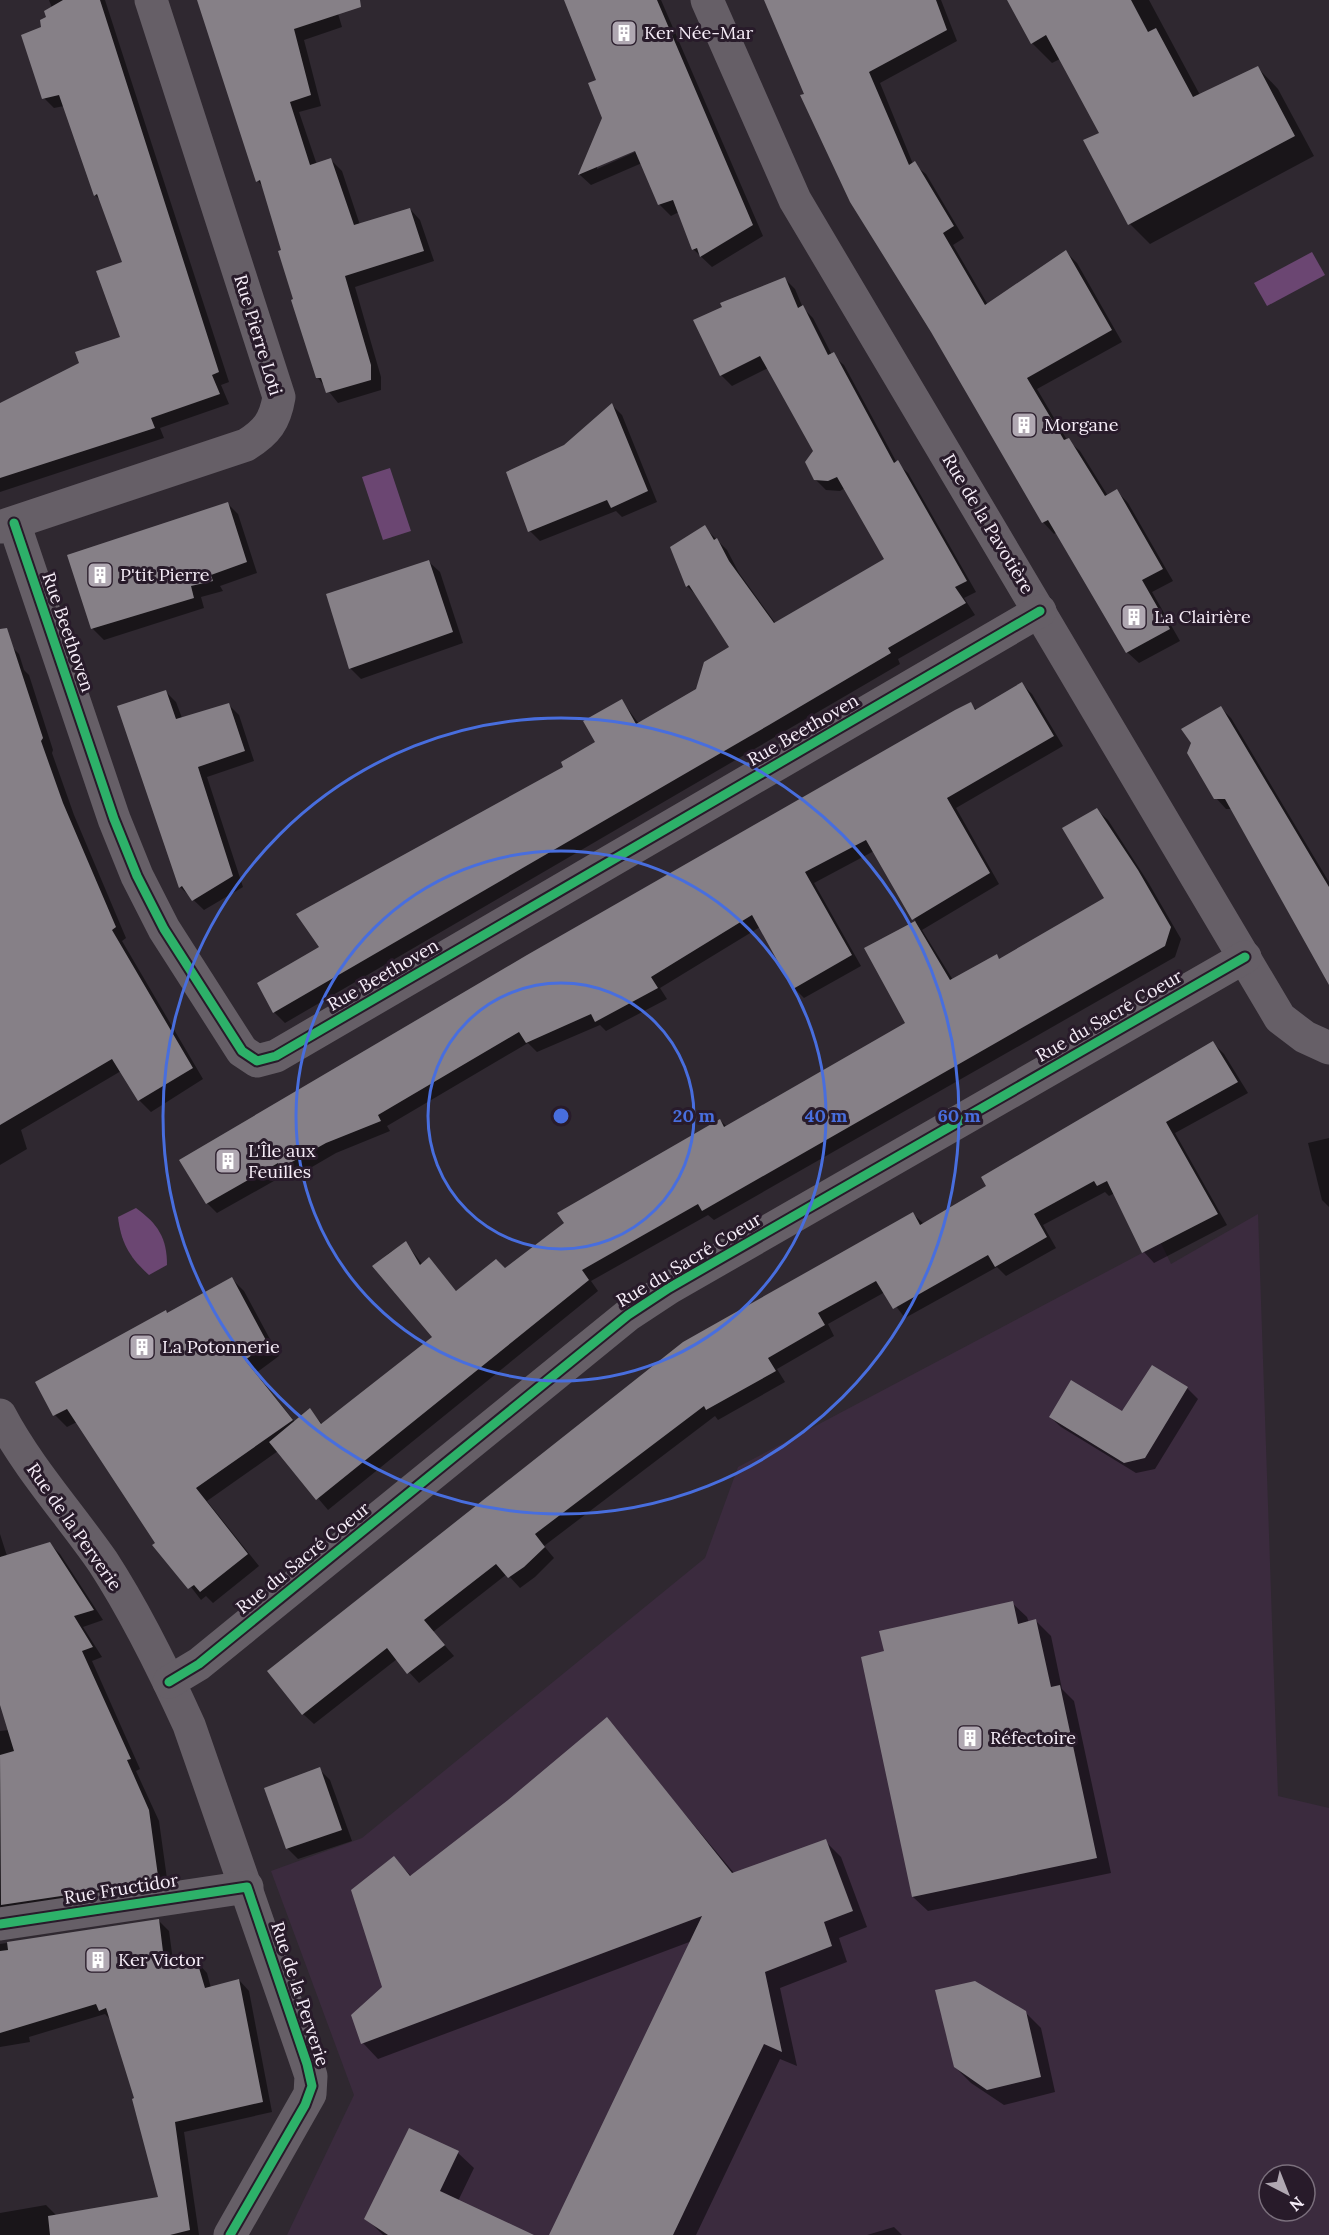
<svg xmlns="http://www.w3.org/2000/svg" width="1329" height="2235" font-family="Lora,serif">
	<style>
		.built { fill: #3b2b3e; fill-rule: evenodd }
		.water { fill: #6b4672 }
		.shadow { fill: #0007; fill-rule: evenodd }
		.building { fill: #868087 }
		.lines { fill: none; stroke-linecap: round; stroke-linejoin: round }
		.street { stroke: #665f67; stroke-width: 33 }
		.cycleway-casing { stroke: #281b2a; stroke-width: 13 }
		.cycleway { stroke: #2db169; stroke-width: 9 }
		.ring { fill: none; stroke: #486ede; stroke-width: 3 }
		.labels { text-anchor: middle; stroke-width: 6; stroke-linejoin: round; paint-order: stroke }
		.poi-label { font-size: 18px; fill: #f6edf8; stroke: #281b2a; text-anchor: start }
		.street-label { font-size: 18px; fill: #f6edf8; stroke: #281b2a }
		.centre { fill: #486ede; stroke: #281b2a; stroke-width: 3 }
		.ring-label { font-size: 18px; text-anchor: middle; font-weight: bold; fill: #486ede; stroke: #281b2a; stroke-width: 6; stroke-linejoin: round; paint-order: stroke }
	</style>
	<rect width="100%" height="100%" fill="#2f2830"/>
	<!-- built -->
	<path class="built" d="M1258,1214L1278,1796L1329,1808V2235H287L354,2095L271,1871L362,1838L705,1558L738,1467L1161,1243L1171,1264ZM1269,2175H1305V2211H1269Z"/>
	<!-- water -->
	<g class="water">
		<path d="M1312,252L1325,275L1267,306L1254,283Z"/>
		<path d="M390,468L411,531L383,540L362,477Z"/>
		<path d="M136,1208C158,1224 167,1238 167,1265L149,1275C130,1258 121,1243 118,1217Z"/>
	</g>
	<!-- shadow -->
	<g class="shadow">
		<path d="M49,0H105L229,382L221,385L229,404L160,428L164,438L0,492V405L80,363L121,338L123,263L101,201L95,195L64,106L54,108L44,98L43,28L52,8Z"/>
		<path d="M199,0H334L342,27L304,40L321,106L299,112L317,165L331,160L342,171L360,225L410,209L420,220L434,261L355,287L381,377V390L338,403L318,378L264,188L258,181Z"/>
		<path d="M565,0H661L763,236L712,267L693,249L679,212L671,216L660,205L642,163L591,185L580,175L603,118L598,80ZM641,147L642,149L597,169V166Z"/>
		<path d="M766,0H941L957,41L880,83L913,164L926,174L964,238L953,245L988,305L1066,252L1077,263L1122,342L1037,389L1067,440L1080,451L1108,496L1117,491L1128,503L1173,581L1152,592L1180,641L1139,663L1127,652L1057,532L1054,534L1043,522L933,332L807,95Z"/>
		<path d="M1009,0H1149L1200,95L1258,68L1278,89L1314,156L1150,244L1130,224L1101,133L1060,59L1052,63L1032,43Z"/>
		<path d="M785,279L795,289L803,308L813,318L832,355L844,365L897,463L908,473L976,592L964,598L975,615L898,659L900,664L847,695L285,1023L274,1012L322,948L597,743L622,701L639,724L697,690L732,647L698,597L687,586L671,548L704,527L727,550L739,573L776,624L886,560L845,488L840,491L826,490L815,479V451L768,368L732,386L721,375Z"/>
		<path d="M612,405L622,415L657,502L622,517L616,511L540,541L530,531L565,447Z"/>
		<path d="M227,503L238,514L257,573L220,586L223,591L201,597L204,608L104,640L93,629L69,556Z"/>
		<path d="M429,562L440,572L463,643L361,679L350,668Z"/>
		<path d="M8,643L19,654L24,670L29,675L53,750L52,753L74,815L126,938L122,941L203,1079L151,1112L140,1101L121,1071L21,1130L27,1149L0,1165V646Z"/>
		<path d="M1022,684L1032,694L1063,746L956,808L999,884L922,930L953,980L996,956L1000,960L1106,899L1097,810L1108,820L1148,882L1181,939L1175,957L714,1220L708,1215L591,1281L598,1291L328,1510L278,1451L207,1501L259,1566L213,1603L206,1596L201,1600L157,1543L77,1422L67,1427L55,1415L37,1383L232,1279L244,1291L279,1356L256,1373L295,1422L310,1410L323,1425L434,1337L374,1266L389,1253L406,1243L423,1265L429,1259L457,1292L505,1270L720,1120L727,1127L907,1024L866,948L916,922L874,851L814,883L861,966L804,998L794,988L760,927L660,988L667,999L606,1031L600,1025L537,1052L528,1043L387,1126L390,1131L336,1153L293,1178L288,1173L217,1213L207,1203L970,704L977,710Z"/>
		<path d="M166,692L176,702L182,718L229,705L239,715L254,761L207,777L243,887L204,910L180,887Z"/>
		<path d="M1221,708L1231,718L1329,882V979L1232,809H1226L1216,798Z"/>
		<path d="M1213,1043L1224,1054L1248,1093L1175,1133L1227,1225L1154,1263L1144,1252L1115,1193L1109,1196L1105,1192L1043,1225L1056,1248L1006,1276L997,1267L905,1318L885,1292L828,1324L834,1336L777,1369L785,1382L718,1420L715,1416L544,1546L554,1558L535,1577L520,1588L507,1574L433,1632L454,1656L419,1683L397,1659L314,1724L303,1714L913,1214L924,1224L988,1187Z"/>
		<path d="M1329,1138V1207L1322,1200L1308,1143Z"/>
		<path d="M1187,1388L1198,1399L1155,1469L1136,1473L1061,1427L1050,1417L1122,1413Z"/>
		<path d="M0,1534L7,1556L49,1543L60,1554L103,1620L83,1627L102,1657L92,1661L140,1769L136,1771L159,1821L168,1886L0,1919V1731L9,1730L0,1700Z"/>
		<path d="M1012,1603L1027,1617L1029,1623L1036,1621L1051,1636L1062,1689L1074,1701L1111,1873L928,1911L913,1897L886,1652Z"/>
		<path d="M606,1720L734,1873L825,1841L841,1857L867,1927L839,1938L847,1962L780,1988L797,2066L780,2059L696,2235H551L692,1941L378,2059L363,2043L384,1987L394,1858L412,1877L509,1802Z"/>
		<path d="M319,1769L330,1780L352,1841L298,1859L287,1848Z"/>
		<path d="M159,1921L169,1931L174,1968L197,1962L207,1973L211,1988L239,1980L249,1991L272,2112L184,2132L199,2235H0V2213L46,2205L56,2215L159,2198L136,2099L111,2020L105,2014L29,2037L30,2042L0,2047V1944Z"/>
		<path d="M1025,2012L1041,2028L1055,2092L1004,2105L971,2083L955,2067Z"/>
		<path d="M458,2153L474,2168L458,2201L530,2235H383L366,2218Z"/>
		<path d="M894,2227L902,2235H867Z"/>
	</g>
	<!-- building -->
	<g class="building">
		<path d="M63,0H100L219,372L212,375L220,394L151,418L155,428L0,478V403L79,363L75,352L120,337L96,271L122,262L97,194L94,196L59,95L42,99L21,35L41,27L40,20L46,17L44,11Z"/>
		<path d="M197,0H360L361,7L294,29L311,95L290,102L310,165L331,158L354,225L410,208L424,251L345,276L371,365V380L326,393L321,378H316L291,300L293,299L278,251L281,250L260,180L256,182Z"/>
		<path d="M564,0H657L753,225L700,257L697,248L692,250L673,200L658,205L635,151L578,175L602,118L588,83L596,80Z"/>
		<path d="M764,0H936L947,30L869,72L909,165L915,161L954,226L943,233L985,305L1066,250L1112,330L1027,378L1064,440L1069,438L1105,496L1117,489L1163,569L1142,580L1170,629L1126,653L1048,520L1042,523L931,332L850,202L800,95L804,94Z"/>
		<path d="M1007,0H1131L1148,32L1156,28L1193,97L1258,66L1295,136L1128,225L1083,140L1099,133L1046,35L1031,44Z"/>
		<path d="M785,277L798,308L803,305L828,355L834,352L894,463L898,460L967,581L955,587L966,603L888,648L891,653L769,725L273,1013L257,983L319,947L296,914L563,767L561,762L595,742L583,721L622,699L636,724L696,689L704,662L729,647L689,585L686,587L670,547L705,525L714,540L717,538L729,561L774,623L884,559L837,477L828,481L814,480L805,462L813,451L760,356L720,376L693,320L722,307L720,303Z"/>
		<path d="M612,403L648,491L611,508L607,500L528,532L506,472L564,445Z"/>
		<path d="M228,502L247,562L211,575L213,581L191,586L194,598L91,629L67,555Z"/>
		<path d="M429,560L453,632L349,669L326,594Z"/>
		<path d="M7,628L43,738L41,741L63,803L116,927L112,930L193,1068L138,1101L112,1059L0,1125V629Z"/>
		<path d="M1022,682L1054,736L947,798L990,873L912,920L866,840L805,872L852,955L793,989L752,915L651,977L658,988L595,1022L591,1014L526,1043L519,1032L378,1115L381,1121L326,1143L281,1168L278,1163L206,1204L179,1160L527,955L955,710L971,702L975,710Z"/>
		<path d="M166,690L176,719L229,703L245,751L198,767L233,876L192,901L182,886L179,888L117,706Z"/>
		<path d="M1221,706L1329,887V985L1225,799H1214L1187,753L1191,743L1181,729Z"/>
		<path d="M1097,808L1138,870L1171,927L1165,946L702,1211L698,1204L582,1270L589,1280L316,1500L269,1442L310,1408L321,1424L432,1337L372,1266L406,1241L420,1265L429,1257L456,1291L496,1259L505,1268L564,1223L557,1213L720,1119L724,1127L905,1023L864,948L915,921L950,980L997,954L999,959L1104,898L1062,828Z"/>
		<path d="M1213,1041L1238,1082L1166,1122L1218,1214L1142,1253L1107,1181L1097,1186L1094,1181L1034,1214L1047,1237L995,1267L988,1255L893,1309L876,1281L818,1313L825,1325L768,1358L776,1371L706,1410L704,1406L535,1534L545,1547L524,1567L508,1578L496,1564L424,1620L445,1645L407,1674L387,1648L302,1715L267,1671L683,1342L913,1212L920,1225L986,1186L981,1177Z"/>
		<path d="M232,1277L268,1344L245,1360L293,1420L196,1488L248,1554L200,1592L194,1585L188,1589L152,1545L155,1543L67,1409L53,1416L35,1382L166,1310L167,1313Z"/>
		<path d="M1152,1365L1188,1387L1145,1458L1124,1463L1049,1417L1071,1380L1122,1411Z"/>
		<path d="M50,1542L94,1610L74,1616L93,1647L82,1651L131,1759L127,1760L149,1810L158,1876H154L155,1882L1,1905L0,1755L14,1751L0,1705V1557Z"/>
		<path d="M1013,1601L1018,1624L1036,1619L1051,1687L1060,1685L1097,1858L912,1897L861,1657L884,1651L879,1631Z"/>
		<path d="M607,1717L732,1873L826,1839L853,1911L824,1922L832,1946L765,1972L782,2052L764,2044L673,2235H549L702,1916L361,2044L351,2015L382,1987L351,1890L394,1856L410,1876L508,1800Z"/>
		<path d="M320,1767L342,1830L286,1849L264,1788Z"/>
		<path d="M159,1919L165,1968L197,1961L205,1988L239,1979L263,2102L175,2122L190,2230L170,2235H50L48,2216L158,2197L132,2099L134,2098L106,2008L99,2011L96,2004L0,2033V1951L8,1950L7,1942Z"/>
		<path d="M975,1981L1026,2011L1041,2077L987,2090L954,2067L935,1990Z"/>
		<path d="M409,2128L459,2151L440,2191L534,2235H388L364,2219Z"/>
	</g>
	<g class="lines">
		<!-- street -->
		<g class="street">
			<path d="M707,0L795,200L1280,1018L1305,1037L1329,1048"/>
			<path d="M14,523L114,819L137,876L164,929L242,1051L257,1061L276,1056L1040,611"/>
			<path d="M0,527L246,445C267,432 275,421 279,397L151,0"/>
			<path d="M0,1415C28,1468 69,1513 103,1562C136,1613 164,1670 189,1725L307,2064L311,2076L310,2094L230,2235"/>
			<path d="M169,1682L199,1664L628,1315L669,1288L1245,957"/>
			<path d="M0,1924L247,1887"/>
		</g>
		<!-- cycleway casing -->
		<g class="cycleway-casing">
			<g id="cycleway">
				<path d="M14,523L114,819L137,876L164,929L242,1051L257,1061L276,1056L1040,611"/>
				<path d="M169,1682L199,1664L628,1315L669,1288L1245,957"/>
				<path d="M0,1924L247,1887L307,2064L312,2086L305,2105L230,2235"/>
			</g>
		</g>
		<!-- cycleway -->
		<use href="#cycleway" class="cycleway"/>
	</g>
	<!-- distance rings -->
	<g class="ring">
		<circle cx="561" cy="1116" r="133"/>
		<circle cx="561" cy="1116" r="265"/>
		<circle cx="561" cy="1116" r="398"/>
	</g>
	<!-- icons -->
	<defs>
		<g id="building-square" transform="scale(1.35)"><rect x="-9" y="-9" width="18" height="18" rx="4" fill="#b0a8b2" stroke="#281b2a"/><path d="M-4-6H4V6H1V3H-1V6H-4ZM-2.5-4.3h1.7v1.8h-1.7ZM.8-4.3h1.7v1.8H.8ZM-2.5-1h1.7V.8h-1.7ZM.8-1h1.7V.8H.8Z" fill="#fff"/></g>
	</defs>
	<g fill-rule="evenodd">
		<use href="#building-square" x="624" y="33"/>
		<use href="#building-square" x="1024" y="425"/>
		<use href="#building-square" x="100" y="575"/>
		<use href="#building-square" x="1134" y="617"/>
		<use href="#building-square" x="228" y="1161"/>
		<use href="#building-square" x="142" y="1347"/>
		<use href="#building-square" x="970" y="1738"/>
		<use href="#building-square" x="98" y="1960"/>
	</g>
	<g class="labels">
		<!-- poi labels -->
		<g class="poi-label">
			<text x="644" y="39">Ker Née-Mar</text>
			<text x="1044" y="431">Morgane</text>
			<text x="120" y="581">P'tit Pierre</text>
			<text x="1154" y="623">La Clairière</text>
			<text x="248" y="1157">L'Île aux<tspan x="248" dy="21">Feuilles</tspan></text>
			<text x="162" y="1353">La Potonnerie</text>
			<text x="990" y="1744">Réfectoire</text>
			<text x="118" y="1966">Ker Victor</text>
		</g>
		<!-- street labels -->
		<g class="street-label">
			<text transform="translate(258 335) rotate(73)" y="6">Rue Pierre Loti</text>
			<text transform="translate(988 524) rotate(59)" y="6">Rue de la Pavotière</text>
			<text transform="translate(68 632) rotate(71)" y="6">Rue Beethoven</text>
			<text transform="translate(803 730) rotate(-30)" y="6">Rue Beethoven</text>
			<text transform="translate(383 975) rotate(-30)" y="6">Rue Beethoven</text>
			<text transform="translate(1109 1016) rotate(-30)" y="6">Rue du Sacré Coeur</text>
			<text transform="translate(689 1260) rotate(-31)" y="6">Rue du Sacré Coeur</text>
			<text transform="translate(74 1527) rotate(55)" y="6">Rue de la Perverie</text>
			<text transform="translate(303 1558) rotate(-39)" y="6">Rue du Sacré Coeur</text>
			<text transform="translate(121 1889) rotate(-9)" y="6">Rue Fructidor</text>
			<text transform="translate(300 1994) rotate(72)" y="6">Rue de la Perverie</text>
		</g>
	</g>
	<circle cx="561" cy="1116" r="9" class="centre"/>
	<g class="ring-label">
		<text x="694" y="1122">20 m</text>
		<text x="826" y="1122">40 m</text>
		<text x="959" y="1122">60 m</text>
	</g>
	<!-- north arrow -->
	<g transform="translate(1287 2193) rotate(138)"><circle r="28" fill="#281b2a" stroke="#7a6f7c" stroke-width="1.5"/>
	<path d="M0-4.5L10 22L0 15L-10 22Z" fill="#b0a8b2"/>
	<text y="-9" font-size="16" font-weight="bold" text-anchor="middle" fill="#f6edf8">N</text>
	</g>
</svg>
